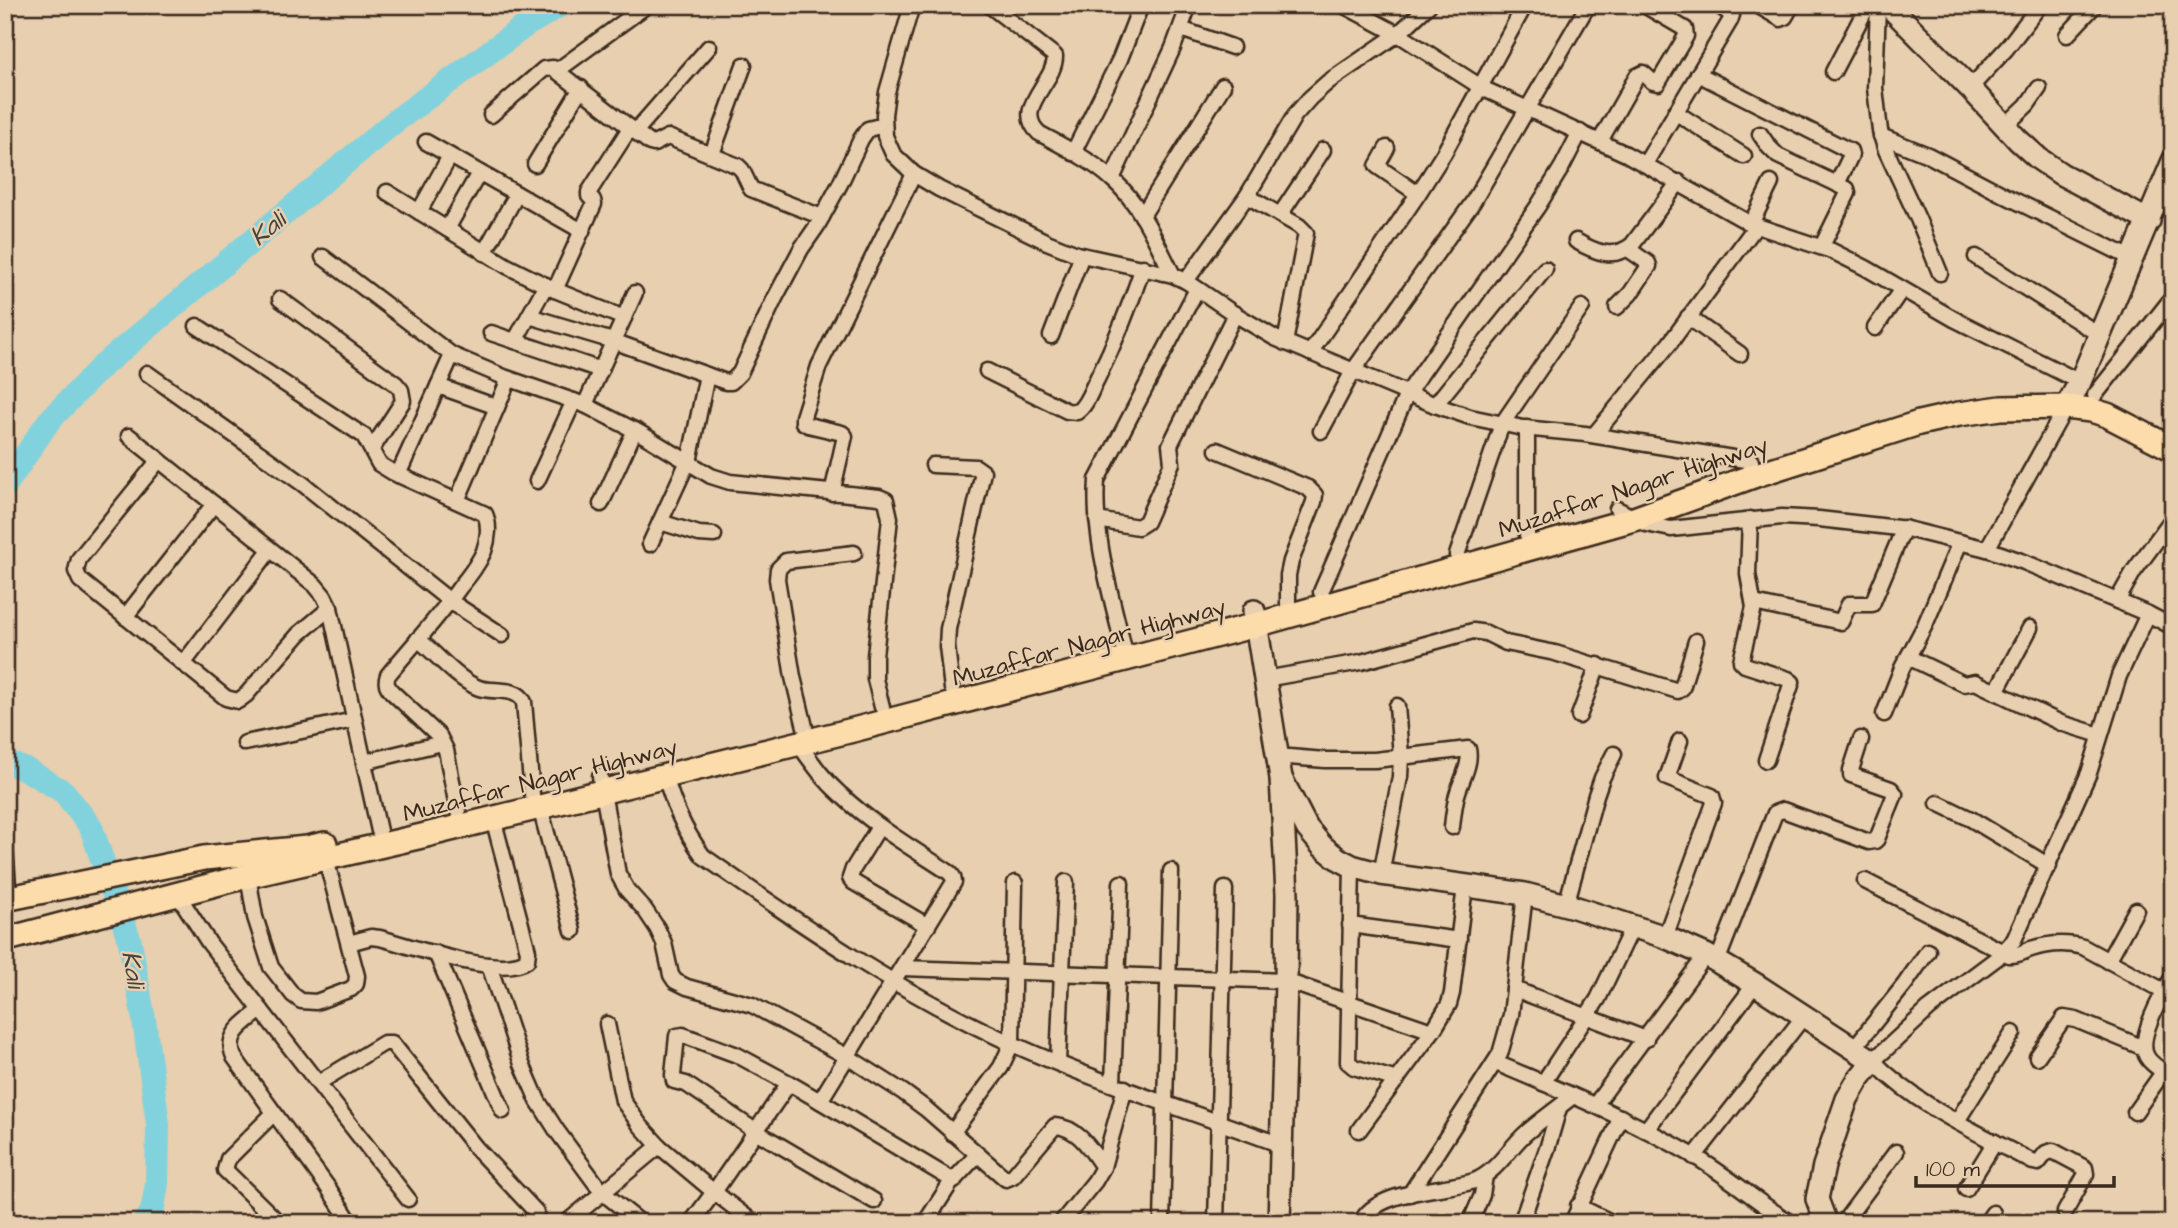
<svg xmlns="http://www.w3.org/2000/svg" width="2178" height="1228" font-family="'Architects Daughter',sans-serif">
	<style>
		.lines { fill: none; stroke-linecap: round; stroke-linejoin: round }
		.river { stroke: #82d2dd; stroke-width: 24 }
		.street-casing { stroke: #3b2a1e; stroke-width: 19 }
		.secondary-casing { stroke: #3b2a1e; stroke-width: 26 }
		.primary-casing { stroke: #3b2a1e; stroke-width: 28 }
		.street { stroke: #e7cfaf; stroke-width: 14 }
		.secondary { stroke: #e7cfaf; stroke-width: 21 }
		.primary { stroke: #fddcac; stroke-width: 23 }
		.labels { text-anchor: middle; stroke-width: 5; stroke-linejoin: round; paint-order: stroke }
		.street-label { font-size: 24px; fill: #3b2a1e; stroke: #e7cfaf }
		.water-label { font-size: 26px; font-style: italic; fill: #46433b; stroke: #e7cfaf }
	</style>
	<rect width="100%" height="100%" fill="#e7cfaf"/>
	<filter id="ink" filterUnits="userSpaceOnUse"><feTurbulence type="fractalNoise" baseFrequency=".0143" numOctaves="2"/><feDisplacementMap in="SourceGraphic" scale="14" xChannelSelector="R" yChannelSelector="G"/><feConvolveMatrix kernelMatrix="1 2 1 2 8 2 1 2 1" color-interpolation-filters="sRGB"/></filter>
	<g filter="url(#ink)">
		<g class="lines">
			<!-- river -->
			<g class="river">
				<path d="M5,486L48,422L101,367L394,122L525,26L561,5"/>
				<path d="M5,762L27,770L64,792L91,827L130,942L144,1020L158,1124L157,1184L152,1212L144,1223"/>
			</g>
			<!-- street casing -->
			<g class="street-casing">
				<g id="street">
					<path d="M912,5L887,92L884,115L885,136L893,154L914,174L939,189L1047,242L1077,254L1173,275L1186,281L1233,313L1275,338L1435,405L1470,417L1523,428L1585,434L1751,461"/>
					<path d="M989,5L1055,56C1056,82 1012,108 1039,133C1064,147 1091,160 1112,179C1141,204 1156,242 1173,275"/>
					<path d="M1343,5L1398,34L1484,89L1626,154L1751,224L1832,251L1866,268L1954,319L2080,382"/>
					<path d="M1757,5L1781,19L1785,17L1792,5"/>
					<path d="M1878,5L1875,88L1880,131L1885,148L1918,219L1940,273"/>
					<path d="M1181,29L1232,47"/>
					<path d="M2067,35L2095,5"/>
					<path d="M558,70L647,5"/>
					<path d="M1833,72L1868,5"/>
					<path d="M1698,74L1850,151L1851,155L1837,184L1847,189L1848,193L1822,246"/>
					<path d="M1970,88L2006,49L2040,5"/>
					<path d="M1675,112L1744,156"/>
					<path d="M491,115L544,69L553,68L650,143L654,144L668,137L738,166L742,170L751,189L822,217"/>
					<path d="M2005,126L2027,105L2039,88"/>
					<path d="M635,132L709,47"/>
					<path d="M1760,134L1769,147L1778,156L1837,184"/>
					<path d="M1881,136L1928,155L2004,195L2133,259"/>
					<path d="M1600,141L1637,76L1643,73L1653,82L1658,83L1686,36L1685,29L1644,5"/>
					<path d="M426,142L582,231"/>
					<path d="M1387,148L1377,166L1418,194"/>
					<path d="M1073,153L1120,59L1141,5"/>
					<path d="M712,154L744,65"/>
					<path d="M535,164L581,88"/>
					<path d="M1645,164L1730,21L1732,15L1718,5"/>
					<path d="M1112,179L1173,48L1189,5"/>
					<path d="M387,192L507,266L555,290L624,318"/>
					<path d="M1247,196L1299,226L1306,233L1285,343"/>
					<path d="M419,212L450,156"/>
					<path d="M1280,215L1323,150"/>
					<path d="M1142,216L1223,86"/>
					<path d="M1751,224L1771,183"/>
					<path d="M447,229L479,173"/>
					<path d="M1576,241C1595,252 1613,260 1632,245L1679,182"/>
					<path d="M484,253L517,194"/>
					<path d="M323,257L452,355L504,377L585,405L640,433L711,476L730,482L879,497L886,500L890,518L875,656V679L882,707"/>
					<path d="M1976,257L2100,335"/>
					<path d="M1186,281L1247,196L1295,115L1310,98L1328,82L1398,34L1429,5"/>
					<path d="M555,290L594,204L593,200L589,196V192L630,128"/>
					<path d="M280,299L396,384L401,390L403,401L372,449"/>
					<path d="M1617,307L1630,294L1649,266L1648,263L1628,249"/>
					<path d="M529,316L613,341L726,382H731L740,373L775,298L801,249L817,226L840,184L861,139L868,129L884,125"/>
					<path d="M1688,317L1740,354"/>
					<path d="M197,326L364,436L379,464L392,472L485,514C490,525 488,540 484,551C478,565 469,576 460,587C438,618 412,646 388,675C385,683 387,686 392,692L439,736L446,750L458,812"/>
					<path d="M1875,328L1902,289"/>
					<path d="M491,333L601,370"/>
					<path d="M1051,336L1082,255"/>
					<path d="M515,341L546,285"/>
					<path d="M1310,353L1418,194L1444,153L1525,5"/>
					<path d="M987,371L1067,411L1077,412C1087,405 1091,390 1097,379C1115,343 1130,306 1143,267"/>
					<path d="M147,373L303,484L450,601L502,635"/>
					<path d="M438,386L497,407"/>
					<path d="M2095,395L2173,297"/>
					<path d="M585,405L635,293"/>
					<path d="M1435,405L1545,269"/>
					<path d="M1321,431L1353,371L1473,202L1588,5"/>
					<path d="M1594,435L1670,343L1756,226"/>
					<path d="M129,436L315,585L324,596L330,608L379,831"/>
					<path d="M1217,450L1308,488L1315,495L1314,502L1291,561L1288,575V617"/>
					<path d="M159,460L79,559L76,571L80,580L226,698L238,701L246,695L299,634L330,608"/>
					<path d="M933,465L976,467L983,472L948,629L947,646L952,689"/>
					<path d="M398,475L452,355"/>
					<path d="M537,481L574,401"/>
					<path d="M832,493L845,436L842,433L808,425L803,422V417L819,366L914,174"/>
					<path d="M457,501L509,379"/>
					<path d="M601,504L635,430"/>
					<path d="M1617,509L1646,524L1671,529L1782,517L1819,519L1907,529L1987,549L2024,562L2148,614L2173,627"/>
					<path d="M1750,519L1748,574L1754,607L1741,661L1745,665L1788,679L1792,682L1766,760"/>
					<path d="M1097,520L1138,527L1146,522L1172,463L1170,445L1235,314"/>
					<path d="M660,522L699,534L714,535"/>
					<path d="M1527,535V428"/>
					<path d="M650,544L690,457L707,375"/>
					<path d="M1987,549L2066,407"/>
					<path d="M1457,555L1502,424L1582,307"/>
					<path d="M1321,592L1407,394L1538,206L1562,167L1580,132"/>
					<path d="M2117,601L2134,571L2173,518"/>
					<path d="M1754,603L1841,622L1849,604H1872L1904,528"/>
					<path d="M125,617L214,504"/>
					<path d="M418,639C435,653 459,681 479,688C493,693 517,686 524,702L532,794"/>
					<path d="M1123,645C1110,591 1093,536 1097,480L1197,289"/>
					<path d="M1908,657L1964,684L1975,682L2061,723L2100,735"/>
					<path d="M183,664L270,550"/>
					<path d="M1265,679L1361,662L1473,631L1486,633L1506,643L1555,653L1678,691L1682,688L1696,641"/>
					<path d="M1996,692L2030,628"/>
					<path d="M1884,714L1902,668L1925,625L1960,542"/>
					<path d="M1579,716L1598,665"/>
					<path d="M805,727L793,677L777,579L778,569L786,561L854,553"/>
					<path d="M245,743L354,720"/>
					<path d="M1277,756L1325,760H1375L1468,749C1472,765 1459,783 1456,799C1454,808 1453,818 1452,827"/>
					<path d="M364,762L442,743"/>
					<path d="M600,776L618,874L627,890L645,910L657,928L664,943L671,975L675,981L687,987L752,1005L848,1057L903,1092L926,1109L1006,1179L1013,1176L1055,1126C1078,1127 1091,1150 1103,1167"/>
					<path d="M665,776C675,809 683,828 703,856C803,926 905,996 1017,1046C1102,1084 1193,1112 1281,1145"/>
					<path d="M1938,803L1971,819L2049,866"/>
					<path d="M540,807L573,931"/>
					<path d="M879,827L853,869L850,878L853,882L928,926"/>
					<path d="M5,846L9,898"/>
					<path d="M1352,866L1348,1062L1354,1067L1397,1080"/>
					<path d="M1381,874L1400,777L1401,756L1397,706"/>
					<path d="M248,876L255,917L271,967L293,995L301,1001L316,1002L351,989L356,984L357,976L326,859"/>
					<path d="M1865,881L2009,955C2018,956 2022,952 2031,949C2047,944 2066,942 2083,947L2164,991"/>
					<path d="M178,895L209,943L408,1199"/>
					<path d="M1566,905L1596,795L1602,778L1614,754"/>
					<path d="M1350,925L1459,940"/>
					<path d="M1665,937L1714,803L1712,796L1667,778L1680,741"/>
					<path d="M349,943L371,937L380,938C411,946 501,979 527,960L528,951L493,818"/>
					<path d="M436,953L503,1111"/>
					<path d="M2108,961L2136,910"/>
					<path d="M1717,962L1775,813L1783,810L1869,842L1875,841L1877,839L1895,794L1891,789L1851,775V770L1861,739"/>
					<path d="M489,965L522,1064L538,1101L557,1131L602,1192L641,1223"/>
					<path d="M902,968L1286,981L1432,1031"/>
					<path d="M2173,976C2163,993 2136,1039 2147,1057C2152,1066 2165,1072 2173,1078"/>
					<path d="M1514,989L1646,1039"/>
					<path d="M261,1010C245,1023 224,1034 234,1057L329,1189L351,1223"/>
					<path d="M607,1024L623,1101L640,1125L659,1146"/>
					<path d="M1854,1048L1905,984L1928,951"/>
					<path d="M2037,1057L2064,1018L2076,1020L2144,1048"/>
					<path d="M1058,1062L1066,882"/>
					<path d="M1496,1063C1563,1091 1630,1119 1694,1156C1728,1176 1757,1202 1791,1223"/>
					<path d="M318,1083L384,1043H392L476,1148L536,1212"/>
					<path d="M789,1083L737,1055L683,1035L677,1036L673,1075L674,1081L686,1084L757,1132L874,1201"/>
					<path d="M1113,1083L1121,883"/>
					<path d="M1543,1083L1598,999L1633,926"/>
					<path d="M820,1101L954,1181"/>
					<path d="M1595,1105L1706,955"/>
					<path d="M2135,1112L2164,1071"/>
					<path d="M274,1113L228,1159L225,1170L279,1223"/>
					<path d="M1957,1121L2013,1033"/>
					<path d="M1359,1130L1434,1029L1449,1004L1452,993L1465,886"/>
					<path d="M1646,1130L1755,984"/>
					<path d="M952,1133L1001,1067L1012,1043L1015,883"/>
					<path d="M1694,1157L1804,1016"/>
					<path d="M1966,1189L1995,1142"/>
					<path d="M1410,1194L1500,1054L1511,1015L1525,894"/>
					<path d="M1578,1206L1613,1223"/>
					<path d="M2065,1212L2086,1174L2085,1168L2053,1151L2046,1153L2038,1163L2033,1162C1978,1133 1917,1106 1873,1061L1929,1009L1997,958L2014,940L2089,773L2119,676L2148,614"/>
					<path d="M566,1223L659,1146L714,1192L789,1083L820,1101L954,882L953,877L950,873C912,848 873,825 840,794C823,779 811,761 798,743"/>
					<path d="M691,1223L714,1192L754,1223"/>
					<path d="M925,1223L950,1184L977,1155"/>
					<path d="M1061,1223L1095,1181L1103,1167L1125,1088"/>
					<path d="M1162,1223L1171,871"/>
					<path d="M1216,1223L1225,889"/>
					<path d="M1361,1223C1375,1189 1444,1191 1474,1181C1496,1173 1509,1148 1526,1133C1541,1120 1558,1108 1573,1096"/>
					<path d="M1470,1223L1482,1195L1485,1176"/>
					<path d="M1521,1223L1548,1146L1559,1108"/>
					<path d="M1572,1223L1621,1117"/>
					<path d="M1843,1223L1896,1152"/>
					<path d="M1986,1223L1993,1213"/>
				</g>
			</g>
			<!-- secondary casing -->
			<g class="secondary-casing">
				<g id="secondary">
					<path d="M1888,5L1970,88L2018,140L2039,159L2061,174L2149,221"/>
					<path d="M2066,407L2080,382L2173,161"/>
					<path d="M1254,611L1281,778L1287,894L1286,981L1279,1223"/>
					<path d="M1281,778L1307,828L1322,846L1337,858L1352,866L1381,874L1525,894L1574,907L1665,937L1706,955L1755,984L1873,1061L1858,1080L1847,1099L1824,1166L1817,1199L1826,1223"/>
				</g>
			</g>
			<!-- primary casing -->
			<g class="primary-casing">
				<g id="primary">
					<path d="M5,899L204,858L307,848L325,844"/>
					<path d="M5,938L15,937L235,879L422,836L853,730L1256,625L1634,519L1756,475L1919,423L1959,414L2001,408L2066,407L2091,410L2107,415L2173,449"/>
				</g>
			</g>
			<!-- street -->
			<use href="#street" class="street"/>
			<!-- secondary -->
			<use href="#secondary" class="secondary"/>
			<!-- primary -->
			<use href="#primary" class="primary"/>
		</g>
	</g>
	<g class="labels">
		<!-- street labels -->
		<g class="street-label">
			<text transform="translate(1633 487) rotate(-18)" y="8">Muzaffar Nagar Highway</text>
			<text transform="translate(1089 642) rotate(-15)" y="8">Muzaffar Nagar Highway</text>
			<text transform="translate(540 780) rotate(-14)" y="8">Muzaffar Nagar Highway</text>
		</g>
		<!-- water labels -->
		<g class="water-label">
			<text transform="translate(267 228) rotate(-40)" y="9">Kali</text>
			<text transform="translate(134 969) rotate(81)" y="9">Kali</text>
		</g>
	</g>
	<!-- margin -->
	<rect width="2178" height="1228" fill="none" stroke="#e7cfaf" stroke-width="28"/>
	<rect x="14" y="14" width="2150" height="1200" fill="none" stroke="#3b2a1e" stroke-width="2.5" filter="url(#ink)"/>
	<!-- scale -->
	<path d="M1916 1176v10h198v-10" fill="none" stroke="#3b2a1e" stroke-width="3.5"/>
	<text x="1926" y="1176" font-size="21" fill="#3b2a1e" stroke="#e7cfaf" stroke-width="5" paint-order="stroke">100 m</text>
</svg>
